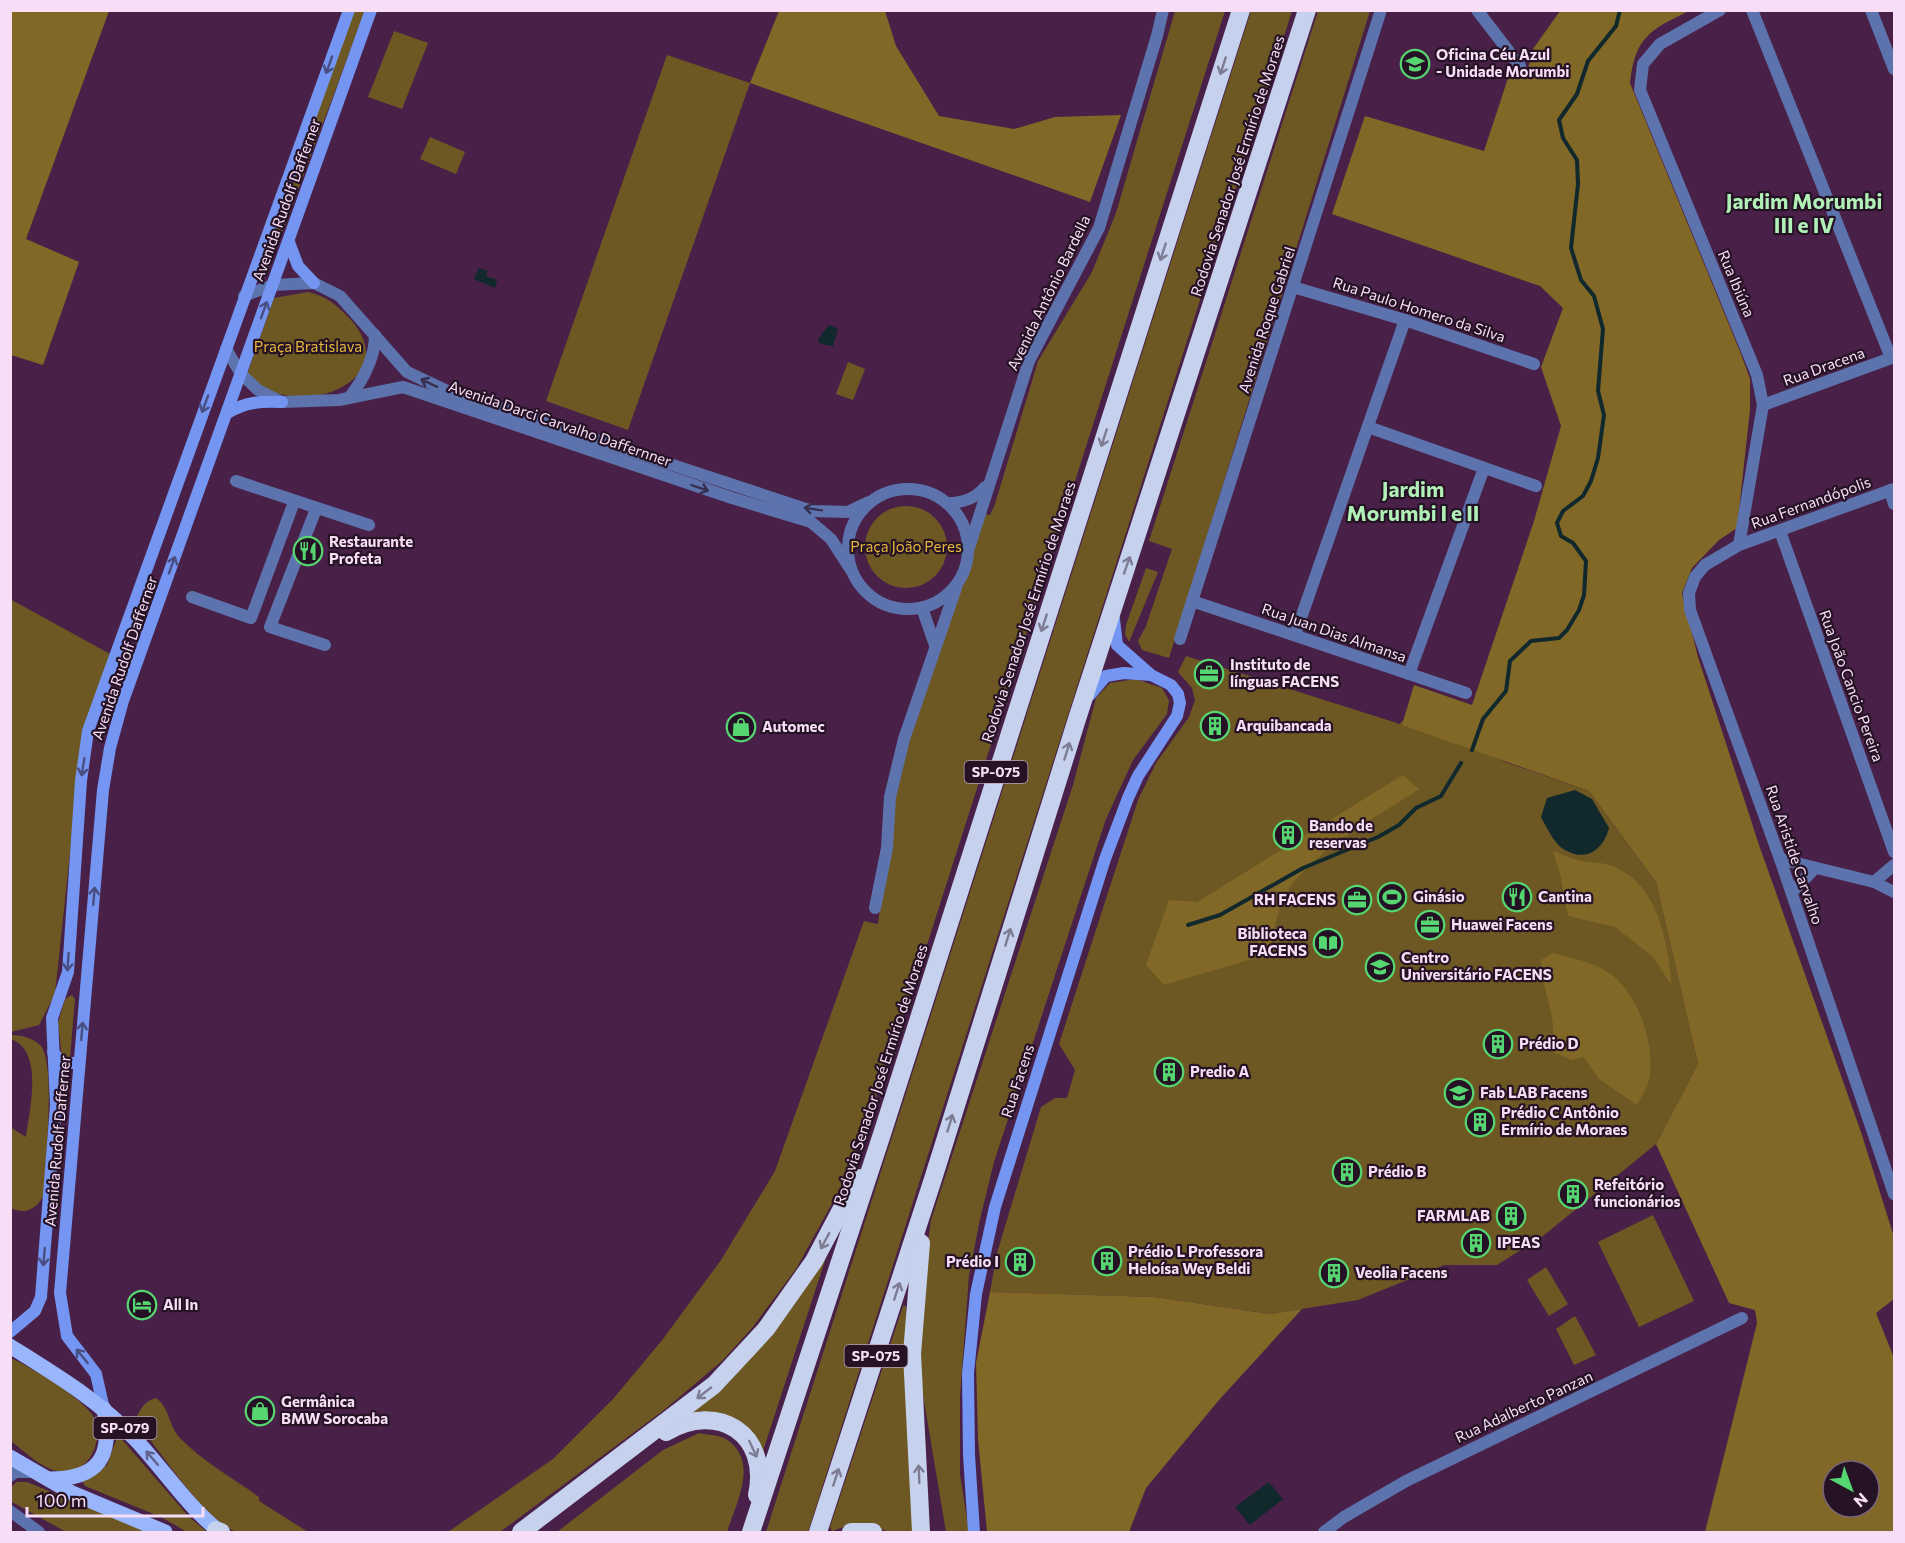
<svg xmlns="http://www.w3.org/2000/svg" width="1905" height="1543" font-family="Commissioner,sans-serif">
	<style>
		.green { fill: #6d5823 }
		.forest { fill: #816826; fill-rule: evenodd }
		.water { fill: #11282c }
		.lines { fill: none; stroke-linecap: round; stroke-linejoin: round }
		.stream { stroke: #11282c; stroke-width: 4 }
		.street { stroke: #5d73ad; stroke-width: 12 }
		.secondary { stroke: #7495f2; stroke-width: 12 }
		.primary { stroke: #99b5fc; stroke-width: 15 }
		.highway { stroke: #c5d1ed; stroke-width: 18 }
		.oneway { stroke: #494e81 }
		.oneway2 { stroke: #7d7c93 }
		.oneway3 { stroke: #36304e }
		.oneway4 { stroke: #5f6490 }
		.labels { text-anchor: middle; stroke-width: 4.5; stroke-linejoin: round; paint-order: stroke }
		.shield { fill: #251325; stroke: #b8a1b7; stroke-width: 1.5 }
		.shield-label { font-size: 14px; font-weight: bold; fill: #f7def6 }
		.poi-label { font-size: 15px; font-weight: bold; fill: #f7def6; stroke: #251325; text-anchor: start }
		.street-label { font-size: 15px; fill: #f7def6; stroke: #251325 }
		.park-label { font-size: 15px; fill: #e5b83e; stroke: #251325 }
		.district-label { font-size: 21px; font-weight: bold; fill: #b1f1b8; stroke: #251325 }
	</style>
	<rect width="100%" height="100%" fill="#492148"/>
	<!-- green -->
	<g class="green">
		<path d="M354,11H365L268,270L261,269Z"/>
		<path d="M1175,11H1225L919,970L866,1126L841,1187L796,1269L752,1328L722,1361L664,1410L500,1532H448L553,1459L613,1399L663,1339L721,1260L775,1171L864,921L878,924L894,799L908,738L984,514L990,515L995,504L1038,361L1092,272L1116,213Z"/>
		<path d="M1251,11H1292L808,1532H766Z"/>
		<path d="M1318,11H1370L1169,658L1142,650L1138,641L1146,626L1172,549L1149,541Z"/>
		<path d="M394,31L428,43L402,109L368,97Z"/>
		<path d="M667,55L750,83L628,430L546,401Z"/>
		<path d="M430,137L465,152L456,174L420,159Z"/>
		<path d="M308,292C326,296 337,305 350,319C401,375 318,413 269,390C261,386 254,379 247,374L274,298Z"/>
		<path d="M848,362L865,369L853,400L836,394Z"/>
		<circle cx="906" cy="547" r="41"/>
		<path d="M1146,568L1158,572L1129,642L1125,634L1126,625Z"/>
		<path d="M10,599L110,654L79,767L55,994L39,1025L11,1032Z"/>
		<path d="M1186,656L1400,724L1412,710L1471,747L1505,762L1589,791L1656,882L1698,1064L1656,1144L1543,1236L1497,1265H1444L1358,1300L1270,1314L1155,1297L990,1292L997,1253L1041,1107L1055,1098H1067L1075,1070L1059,1044L1138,800L1156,763L1189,717L1195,700L1192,688L1178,672Z"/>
		<path d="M1136,679L1162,688L1169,700L1167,714L1133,760L1106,819L994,1162L980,1219L969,1275L960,1396V1474L969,1532H946L917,1359L923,1276L931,1220L1073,785L1096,698L1110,683Z"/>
		<path d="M72,995L75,999L70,1057L62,1058L58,1023L65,999Z"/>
		<path d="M11,1035C20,1035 34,1038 41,1046C56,1066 45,1166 44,1195C36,1209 26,1215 11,1208L10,1127L26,1137C30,1109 44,1051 11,1039Z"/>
		<path d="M1653,1215L1694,1301L1639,1327L1598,1242Z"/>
		<path d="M832,1239L761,1457L720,1414L700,1411L675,1420Z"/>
		<path d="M1546,1267L1568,1304L1549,1316L1527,1280Z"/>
		<path d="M903,1306H906L918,1532H889L871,1525L847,1526L832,1531L830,1527Z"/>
		<path d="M1575,1316L1596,1355L1574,1365L1556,1329Z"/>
		<path d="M10,1358C29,1365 83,1399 93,1416C106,1438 89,1475 61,1472C42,1469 25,1452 11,1441Z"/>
		<path d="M156,1398C170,1408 168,1425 180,1438C202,1461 233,1478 259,1497V1501L308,1532C293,1532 245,1536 234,1531C203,1517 161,1453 139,1425L137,1416C142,1407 145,1401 156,1398Z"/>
		<path d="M699,1433C707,1435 720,1435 726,1439C760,1461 736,1503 727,1532H557L663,1450Z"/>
		<path d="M118,1435L189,1517L207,1532H187L161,1517L85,1486L82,1481L107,1465Z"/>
		<path d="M16,1482H27L148,1532H66L12,1502L10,1489Z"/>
	</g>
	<!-- forest -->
	<g class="forest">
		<path d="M11,10L109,11L26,239L79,262L43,365L11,355Z"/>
		<path d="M779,11H885L896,46L939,116L1014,129L1055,117L1121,115L1090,202L750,83Z"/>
		<path d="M1560,11H1689C1650,30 1635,37 1630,83L1741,354L1750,379V410L1737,528L1719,540L1692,568L1682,593L1698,657L1759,845L1861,1132L1894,1237V1299L1876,1313L1894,1358V1532H1705L1757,1323L1755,1310L1729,1303L1656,1144L1698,1064L1656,882L1589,791L1402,725L1414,685L1472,705L1534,521L1561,426L1541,367L1563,308L1540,286L1332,214L1365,116L1484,151L1511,69L1526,76L1533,49ZM1833,1471H1869V1507H1833Z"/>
		<path d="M1403,775L1419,789C1381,814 1305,856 1285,896C1276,912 1274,936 1269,954L1164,985L1146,965L1169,900L1197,902Z"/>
		<path d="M1553,851C1562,854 1573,860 1583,861C1594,863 1604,862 1615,867C1660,887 1667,943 1672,986L1652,956L1615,927L1568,916L1561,878Z"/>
		<path d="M1552,953C1572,958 1595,962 1612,975C1639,995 1656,1048 1649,1080C1647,1088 1641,1097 1637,1105L1599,1079L1584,1057L1572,1060L1551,1051C1560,1020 1541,992 1541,960Z"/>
		<path d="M990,1292L1155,1297L1270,1314L1302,1309L1219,1400L1146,1488L1129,1532H987L978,1439L976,1363Z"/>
	</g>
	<!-- water -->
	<g class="water">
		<path d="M479,268L488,271L486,276L497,280L495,288L474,279Z"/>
		<path d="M829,325L838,329L833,346L820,344L818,339Z"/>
		<path d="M1575,790L1592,799L1609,828C1604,848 1588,862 1567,851C1555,846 1547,828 1541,817L1547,798Z"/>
		<path d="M1269,1482L1283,1499L1250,1525L1235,1507Z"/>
	</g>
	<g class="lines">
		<!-- stream -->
		<g class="stream">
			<path d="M1472,750L1483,719L1506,691L1510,661L1531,641L1559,638L1567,630L1579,610L1584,595L1586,561L1573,543L1561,536L1557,523L1563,511L1583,496L1591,481L1598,458L1604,415L1598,391L1603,329L1594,296L1581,280L1571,248L1578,184L1577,160L1563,138L1559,120L1577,94L1588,61L1616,26L1620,10"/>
			<path d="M1188,925L1220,915L1303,868L1378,837L1399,825L1416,808L1441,796L1461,763"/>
		</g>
		<!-- street -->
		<g class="street">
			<path d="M1477,10L1520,66"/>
			<path d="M1720,10L1660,44L1643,64L1640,90L1757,375L1763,405L1739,545"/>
			<path d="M1752,10L1891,358"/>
			<path d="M1871,10L1894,69"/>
			<path d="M1293,287L1405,320L1534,364"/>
			<path d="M244,296L273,285L314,283L340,296L407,372L445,390L812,511L848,512L869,502"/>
			<path d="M226,349L241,374L258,390L282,402L339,400L403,387L732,498L811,522L831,539L851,570"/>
			<path d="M349,398C363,380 375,359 375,335"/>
			<path d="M1763,405L1894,357"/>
			<path d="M1368,427L1536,486"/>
			<path d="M236,481L369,525"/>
			<circle cx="908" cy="549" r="60"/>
			<path d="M1894,489L1739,545L1705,565L1695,577L1689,593L1690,610L1780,859L1894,1194"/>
			<path d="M1890,490L1894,504"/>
			<path d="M947,503C963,503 975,499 985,487"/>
			<path d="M316,509L270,627L325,645"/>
			<path d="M1780,531L1894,852"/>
			<path d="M968,551L1029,361L1099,228L1157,36L1163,10"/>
			<path d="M192,597L251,618L294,502"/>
			<path d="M1192,601L1466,693"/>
			<path d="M922,608L935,645"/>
			<path d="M1295,635L1405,320"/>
			<path d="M1180,639L1381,10"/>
			<path d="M1409,674L1484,468"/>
			<path d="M1780,859L1874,882L1894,892"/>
			<path d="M1874,882L1894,865"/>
			<path d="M1792,892L1815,868"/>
			<path d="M875,908L887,848L890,797L904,739L956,588"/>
			<path d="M10,1476L15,1472H34"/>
			<path d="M10,1511L39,1532"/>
			<path d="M1324,1532L1344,1517L1406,1481L1742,1318"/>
		</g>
		<!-- secondary -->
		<g class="secondary">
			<path d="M289,242L298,266L314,283"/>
			<path d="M227,413C246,402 260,401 282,402"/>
			<path d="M1090,695L1106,676L1124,673L1151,675"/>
			<path d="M53,1052L62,1063H79"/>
			<path d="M10,1332L35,1311L41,1297L56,1105L52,1018L68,972L81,781L88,731L349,10"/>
			<path d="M104,1409L96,1374L67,1336L60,1293L103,790L110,748L123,701L371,10"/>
			<path d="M974,1532L969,1455L968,1373L976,1294L995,1207L1105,859L1128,798L1138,776L1177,716L1180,703L1178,694L1171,685L1151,675L1117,645L1114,619"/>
		</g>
		<!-- primary -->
		<g class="primary">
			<path d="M10,1346C55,1374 100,1401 136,1440C164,1470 188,1507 220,1532"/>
			<path d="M10,1457L72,1493L165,1532"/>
			<path d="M49,1479C99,1479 113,1457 104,1409"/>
		</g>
		<!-- highway -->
		<g class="highway">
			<path d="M666,1432C718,1401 770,1434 757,1495"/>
			<path d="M216,1530L221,1532"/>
			<path d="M521,1532L714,1385L766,1329L814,1261L858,1178"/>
			<path d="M751,1532L882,1134L1241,10"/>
			<path d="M818,1532L933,1179L1077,719L1307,10"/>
			<path d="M851,1532H873"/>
			<path d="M921,1532L912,1354L921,1243"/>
		</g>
	</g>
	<!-- one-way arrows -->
	<defs><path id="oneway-shaft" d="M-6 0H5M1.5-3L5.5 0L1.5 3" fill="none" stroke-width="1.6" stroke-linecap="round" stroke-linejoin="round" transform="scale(1.5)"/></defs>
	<g class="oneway">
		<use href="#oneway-shaft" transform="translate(329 65) rotate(110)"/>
		<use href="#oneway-shaft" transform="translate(264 310) rotate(-70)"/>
		<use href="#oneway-shaft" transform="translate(205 404) rotate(110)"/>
		<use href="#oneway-shaft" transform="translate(172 565) rotate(-70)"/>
		<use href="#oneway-shaft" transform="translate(83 767) rotate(99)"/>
		<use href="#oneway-shaft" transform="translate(94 896) rotate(-85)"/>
		<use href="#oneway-shaft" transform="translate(68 962) rotate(94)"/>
		<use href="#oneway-shaft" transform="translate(82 1031) rotate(-85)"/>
		<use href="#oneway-shaft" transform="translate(44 1257) rotate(95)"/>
		<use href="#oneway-shaft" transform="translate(82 1356) rotate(-129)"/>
	</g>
	<g class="oneway2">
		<use href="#oneway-shaft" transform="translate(1223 66) rotate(108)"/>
		<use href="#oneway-shaft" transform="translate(1163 252) rotate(108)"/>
		<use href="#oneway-shaft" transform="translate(1104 438) rotate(108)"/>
		<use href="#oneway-shaft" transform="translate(1127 565) rotate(-71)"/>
		<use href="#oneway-shaft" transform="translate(1044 623) rotate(108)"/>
		<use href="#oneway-shaft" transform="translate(1067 751) rotate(-73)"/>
		<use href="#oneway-shaft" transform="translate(1008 937) rotate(-73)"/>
		<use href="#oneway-shaft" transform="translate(950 1123) rotate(-73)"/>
		<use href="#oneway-shaft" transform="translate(825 1241) rotate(118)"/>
		<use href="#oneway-shaft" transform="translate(897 1291) rotate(-72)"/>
		<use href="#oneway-shaft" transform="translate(704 1393) rotate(142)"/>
		<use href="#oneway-shaft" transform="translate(753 1449) rotate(65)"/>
		<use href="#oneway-shaft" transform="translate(919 1474) rotate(-92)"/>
		<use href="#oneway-shaft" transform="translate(836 1477) rotate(-72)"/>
	</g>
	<g class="oneway3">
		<use href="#oneway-shaft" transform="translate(429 383) rotate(-155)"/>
		<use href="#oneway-shaft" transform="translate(700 488) rotate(19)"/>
		<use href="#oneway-shaft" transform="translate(813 509) rotate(-171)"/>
	</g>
	<use class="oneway4" href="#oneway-shaft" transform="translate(152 1458) rotate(-131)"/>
	<!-- icons -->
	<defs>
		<g id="school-ring" transform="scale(1.5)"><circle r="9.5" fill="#251325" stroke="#56d671" stroke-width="1.5"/><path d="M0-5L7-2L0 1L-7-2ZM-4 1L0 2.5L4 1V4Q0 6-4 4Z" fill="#56d671"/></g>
		<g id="restaurant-ring" transform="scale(1.5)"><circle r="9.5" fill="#251325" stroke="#56d671" stroke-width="1.5"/><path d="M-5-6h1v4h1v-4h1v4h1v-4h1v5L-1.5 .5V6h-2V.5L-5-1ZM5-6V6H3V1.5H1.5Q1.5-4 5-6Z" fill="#56d671"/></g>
		<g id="office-ring" transform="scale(1.5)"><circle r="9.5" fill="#251325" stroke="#56d671" stroke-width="1.5"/><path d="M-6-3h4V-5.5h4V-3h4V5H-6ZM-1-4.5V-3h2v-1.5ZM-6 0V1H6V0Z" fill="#56d671"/></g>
		<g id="building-ring" transform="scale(1.5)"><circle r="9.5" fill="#251325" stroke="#56d671" stroke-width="1.5"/><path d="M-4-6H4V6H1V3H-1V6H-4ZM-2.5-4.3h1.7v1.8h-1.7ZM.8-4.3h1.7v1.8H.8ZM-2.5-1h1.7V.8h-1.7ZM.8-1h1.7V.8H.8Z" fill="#56d671"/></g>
		<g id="shop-ring" transform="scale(1.5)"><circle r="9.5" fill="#251325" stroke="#56d671" stroke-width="1.5"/><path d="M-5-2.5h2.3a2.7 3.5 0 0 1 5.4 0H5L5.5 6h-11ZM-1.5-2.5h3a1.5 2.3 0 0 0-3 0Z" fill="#56d671"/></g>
		<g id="stadium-ring" transform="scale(1.5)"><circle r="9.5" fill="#251325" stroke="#56d671" stroke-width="1.5"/><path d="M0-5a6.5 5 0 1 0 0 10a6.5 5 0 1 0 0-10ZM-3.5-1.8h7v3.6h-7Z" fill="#56d671"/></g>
		<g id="library-ring" transform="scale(1.5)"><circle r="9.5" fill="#251325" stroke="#56d671" stroke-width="1.5"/><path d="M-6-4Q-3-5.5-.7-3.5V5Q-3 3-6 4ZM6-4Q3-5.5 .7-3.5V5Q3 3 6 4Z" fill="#56d671"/></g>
		<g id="university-ring" transform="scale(1.5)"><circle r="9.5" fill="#251325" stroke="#56d671" stroke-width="1.5"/><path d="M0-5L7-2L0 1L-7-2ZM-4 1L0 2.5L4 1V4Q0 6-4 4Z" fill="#56d671"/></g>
		<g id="hotel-ring" transform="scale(1.5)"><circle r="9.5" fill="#251325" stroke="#56d671" stroke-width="1.5"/><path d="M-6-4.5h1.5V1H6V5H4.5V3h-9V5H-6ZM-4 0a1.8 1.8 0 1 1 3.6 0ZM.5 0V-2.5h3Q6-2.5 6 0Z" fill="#56d671"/></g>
	</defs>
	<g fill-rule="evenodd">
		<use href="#school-ring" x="1415" y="64"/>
		<use href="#restaurant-ring" x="308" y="551"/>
		<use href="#office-ring" x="1209" y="674"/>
		<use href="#building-ring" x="1215" y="726"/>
		<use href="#shop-ring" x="741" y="727"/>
		<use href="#building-ring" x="1288" y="835"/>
		<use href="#stadium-ring" x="1392" y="897"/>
		<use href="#restaurant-ring" x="1517" y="897"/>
		<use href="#office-ring" x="1357" y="900"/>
		<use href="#office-ring" x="1430" y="925"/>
		<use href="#library-ring" x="1328" y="943"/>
		<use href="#university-ring" x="1380" y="967"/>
		<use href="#building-ring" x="1498" y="1044"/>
		<use href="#building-ring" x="1169" y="1072"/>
		<use href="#university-ring" x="1459" y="1093"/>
		<use href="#building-ring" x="1480" y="1122"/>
		<use href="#building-ring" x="1347" y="1172"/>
		<use href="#building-ring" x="1573" y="1194"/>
		<use href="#building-ring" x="1511" y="1216"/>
		<use href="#building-ring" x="1476" y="1243"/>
		<use href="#building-ring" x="1107" y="1261"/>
		<use href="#building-ring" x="1020" y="1262"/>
		<use href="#building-ring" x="1334" y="1273"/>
		<use href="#hotel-ring" x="142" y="1305"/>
		<use href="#shop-ring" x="260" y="1411"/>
	</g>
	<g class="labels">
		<!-- shield labels -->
		<g class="shield">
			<rect x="964.5" y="761" width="63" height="22" rx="4.5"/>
			<rect x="844.5" y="1345" width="63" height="22" rx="4.5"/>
			<rect x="93.5" y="1417" width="63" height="22" rx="4.5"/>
		</g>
		<g class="shield-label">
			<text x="996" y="777">SP-075</text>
			<text x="876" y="1361">SP-075</text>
			<text x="125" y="1433">SP-079</text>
		</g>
		<!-- poi labels -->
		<g class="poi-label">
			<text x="1436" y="60">Oficina Céu Azul<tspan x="1436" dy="17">- Unidade Morumbi</tspan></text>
			<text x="329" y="547">Restaurante<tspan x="329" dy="17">Profeta</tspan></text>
			<text x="1230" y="670">Instituto de<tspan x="1230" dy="17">línguas FACENS</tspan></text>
			<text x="1236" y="731">Arquibancada</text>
			<text x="762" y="732">Automec</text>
			<text x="1309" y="831">Bando de<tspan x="1309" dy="17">reservas</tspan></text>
			<text x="1413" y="902">Ginásio</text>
			<text x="1538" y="902">Cantina</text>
			<text x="1336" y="905" text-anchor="end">RH FACENS</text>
			<text x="1451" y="930">Huawei Facens</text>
			<text x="1307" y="939" text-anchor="end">Biblioteca<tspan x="1307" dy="17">FACENS</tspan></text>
			<text x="1401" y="963">Centro<tspan x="1401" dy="17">Universitário FACENS</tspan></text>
			<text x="1519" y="1049">Prédio D</text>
			<text x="1190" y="1077">Predio A</text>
			<text x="1480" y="1098">Fab LAB Facens</text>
			<text x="1501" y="1118">Prédio C Antônio<tspan x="1501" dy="17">Ermírio de Moraes</tspan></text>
			<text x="1368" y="1177">Prédio B</text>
			<text x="1594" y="1190">Refeitório<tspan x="1594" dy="17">funcionários</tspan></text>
			<text x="1490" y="1221" text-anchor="end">FARMLAB</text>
			<text x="1497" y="1248">IPEAS</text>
			<text x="1128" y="1257">Prédio L Professora<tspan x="1128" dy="17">Heloísa Wey Beldi</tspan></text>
			<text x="999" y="1267" text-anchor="end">Prédio I</text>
			<text x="1355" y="1278">Veolia Facens</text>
			<text x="163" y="1310">All In</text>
			<text x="281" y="1407">Germânica<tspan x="281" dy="17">BMW Sorocaba</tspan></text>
		</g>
		<!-- street labels -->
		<g class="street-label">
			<text transform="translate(1238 166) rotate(-72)" y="5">Rodovia Senador José Ermírio de Moraes</text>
			<text transform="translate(287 200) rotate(-70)" y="5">Avenida Rudolf Dafferner</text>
			<text transform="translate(1736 284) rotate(67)" y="5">Rua Ibiúna</text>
			<text transform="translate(1049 293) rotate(-64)" y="5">Avenida Antônio Bardella</text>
			<text transform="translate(1419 310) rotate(18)" y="5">Rua Paulo Homero da Silva</text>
			<text transform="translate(1267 320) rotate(-72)" y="5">Avenida Roque Gabriel</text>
			<text transform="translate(1824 367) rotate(-20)" y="5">Rua Dracena</text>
			<text transform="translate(560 424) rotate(19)" y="5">Avenida Darci Carvalho Daffernner</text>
			<text transform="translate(1811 503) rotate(-20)" y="5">Rua Fernandópolis</text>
			<text transform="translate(1029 612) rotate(-72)" y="5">Rodovia Senador José Ermírio de Moraes</text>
			<text transform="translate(1334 633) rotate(19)" y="5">Rua Juan Dias Almansa</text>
			<text transform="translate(125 658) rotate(-71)" y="5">Avenida Rudolf Dafferner</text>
			<text transform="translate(1851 686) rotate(70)" y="5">Rua João Cancio Pereira</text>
			<text transform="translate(1794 855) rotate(71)" y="5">Rua Aristide Carvalho</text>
			<text transform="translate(881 1075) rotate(-72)" y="5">Rodovia Senador José Ermírio de Moraes</text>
			<text transform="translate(1018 1081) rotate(-72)" y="5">Rua Facens</text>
			<text transform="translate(58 1141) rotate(-85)" y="5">Avenida Rudolf Dafferner</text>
			<text transform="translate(1524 1407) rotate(-25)" y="5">Rua Adalberto Panzan</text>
		</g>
		<!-- park labels -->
		<g class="park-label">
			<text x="308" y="352">Praça Bratislava</text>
			<text x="906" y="552">Praça João Peres</text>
		</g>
		<!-- district labels -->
		<g class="district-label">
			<text x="1804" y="209">Jardim Morumbi<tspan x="1804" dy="24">III e IV</tspan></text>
			<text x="1413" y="497">Jardim<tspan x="1413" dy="24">Morumbi I e II</tspan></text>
		</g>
	</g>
	<!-- border -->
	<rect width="1905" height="1543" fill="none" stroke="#f7def6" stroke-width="24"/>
	<!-- north arrow -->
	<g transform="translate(1851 1489) rotate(139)"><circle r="28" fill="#251325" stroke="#796479" stroke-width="1.5"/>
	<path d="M0-4.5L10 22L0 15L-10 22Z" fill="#56d671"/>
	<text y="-9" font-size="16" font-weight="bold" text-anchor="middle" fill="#f7def6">N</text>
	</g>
	<!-- scale -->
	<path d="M27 1507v9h176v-9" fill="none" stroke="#f7def6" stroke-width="3"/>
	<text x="36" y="1507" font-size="18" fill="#f7def6" stroke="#251325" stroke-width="4.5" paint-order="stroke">100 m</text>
</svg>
